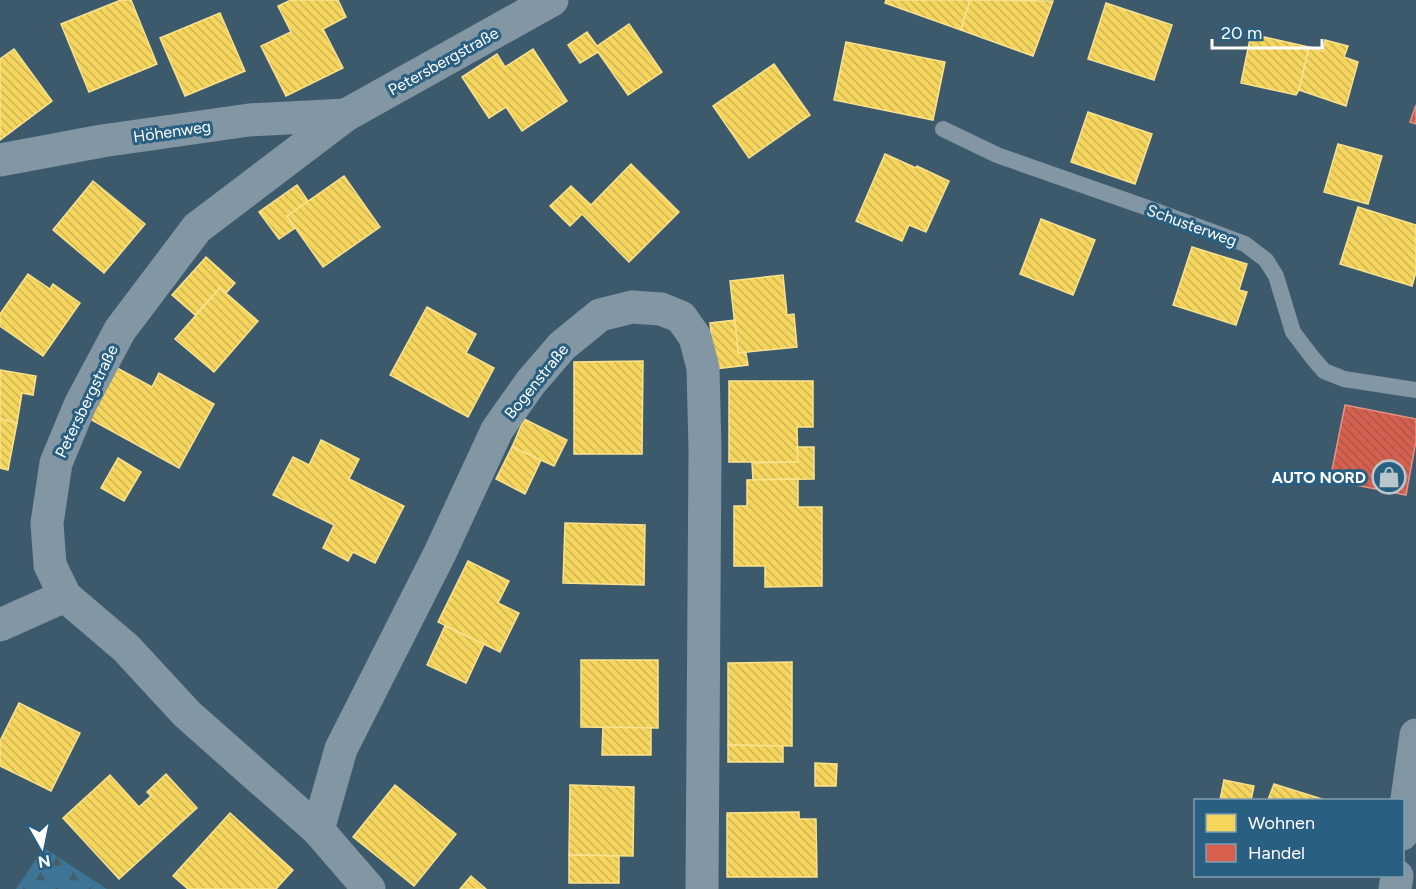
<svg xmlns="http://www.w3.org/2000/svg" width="1416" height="889" font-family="Figtree,sans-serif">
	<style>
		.forest { fill: url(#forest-firs) }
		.homes { fill: url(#homes-back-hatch); stroke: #f9e28d; stroke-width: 1.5 }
		.shops { fill: url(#shops-back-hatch); stroke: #e29082; stroke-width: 1.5 }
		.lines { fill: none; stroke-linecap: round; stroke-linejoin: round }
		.service { stroke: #8396a3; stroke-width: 16 }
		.minor { stroke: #8396a3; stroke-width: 33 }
		.primary { stroke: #8196a2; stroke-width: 33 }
		.labels { text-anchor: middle; stroke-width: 6; stroke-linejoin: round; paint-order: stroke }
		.street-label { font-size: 16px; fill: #fff; stroke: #295f81 }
		.poi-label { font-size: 16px; font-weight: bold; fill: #fff; stroke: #295f81; text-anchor: end }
	</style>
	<defs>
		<pattern id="forest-firs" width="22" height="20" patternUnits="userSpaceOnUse" patternTransform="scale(1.5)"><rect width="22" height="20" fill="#3e7597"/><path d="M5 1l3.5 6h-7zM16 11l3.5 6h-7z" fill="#465e6e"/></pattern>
		<pattern id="homes-back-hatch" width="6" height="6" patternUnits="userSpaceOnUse" patternTransform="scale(1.5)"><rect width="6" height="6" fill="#f6d55c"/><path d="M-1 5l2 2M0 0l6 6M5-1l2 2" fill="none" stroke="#ccb358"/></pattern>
		<pattern id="shops-back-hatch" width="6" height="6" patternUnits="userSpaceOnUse" patternTransform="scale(1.5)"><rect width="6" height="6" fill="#d6604d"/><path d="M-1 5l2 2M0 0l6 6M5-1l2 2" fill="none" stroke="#a6594d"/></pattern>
	</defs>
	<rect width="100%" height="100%" fill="#3d5a6d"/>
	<!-- forest -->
	<path class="forest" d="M44,848L107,889H16Z"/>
	<!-- homes -->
	<g class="homes">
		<path d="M121,0H131L157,64L89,92L61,24Z"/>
		<path d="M291,0H338L346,17L323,29L343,68L286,96L261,46L291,32L278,6Z"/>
		<path d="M886,0H970L961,30L885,3Z"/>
		<path d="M970,0L1053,1L1033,56L961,30Z"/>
		<path d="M1106,3L1172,25L1154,80L1088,59Z"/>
		<path d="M220,13L245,71L185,96L160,38Z"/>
		<path d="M629,24L662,72L628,95L598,52L580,63L568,45L587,32L597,46Z"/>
		<path d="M1251,34L1309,47L1299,90L1296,95L1241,83Z"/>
		<path d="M1325,40L1348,46L1344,57L1358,62L1346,106L1299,90L1309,47L1323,51Z"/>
		<path d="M846,42L945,62L933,120L834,100Z"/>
		<path d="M14,49L52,101L0,140V59Z"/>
		<path d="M533,49L567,101L522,131L506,107L489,118L462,77L497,54L505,67Z"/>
		<path d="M774,64L810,115L749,158L713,106Z"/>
		<path d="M1088,112L1152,134L1135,184L1071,162Z"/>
		<path d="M1338,144L1382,156L1368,204L1324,192Z"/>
		<path d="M885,154L916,168L917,166L949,181L926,232L909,225L902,241L856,221Z"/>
		<path d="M631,164L679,212L629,262L582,214L570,226L550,206L571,186L591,205Z"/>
		<path d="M344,176L380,227L323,267L287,216Z"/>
		<path d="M93,181L145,224L104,273L53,230Z"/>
		<path d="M297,185L308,201L287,216L295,228L279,239L259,212Z"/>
		<path d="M1358,207L1416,225V272L1412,286L1340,264Z"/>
		<path d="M1041,219L1095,240L1073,295L1020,274Z"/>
		<path d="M1192,247L1247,264L1239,290L1247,292L1236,325L1173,305Z"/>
		<path d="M206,257L235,283L226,293L220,288L195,315L172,295Z"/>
		<path d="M28,274L50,289L53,284L80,303L43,356L0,326V314Z"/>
		<path d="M783,275L787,315L794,314L797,347L738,353L730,281Z"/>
		<path d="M220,288L258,321L214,372L175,339Z"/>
		<path d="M427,307L476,334L466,353L494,368L468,417L390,375Z"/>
		<path d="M735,320L738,353H746L748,365L715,369L710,323Z"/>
		<path d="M643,361L642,454H574V362Z"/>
		<path d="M117,368L152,387L159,373L214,404L179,468L88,418Z"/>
		<path d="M0,370L36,376L33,395L22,393L17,423L0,419Z"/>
		<path d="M729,381H813V427H797L798,462H729Z"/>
		<path d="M0,419L17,423L8,470L0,468Z"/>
		<path d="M524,419L567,440L554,466L512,447Z"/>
		<path d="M321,440L359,459L349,479L404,506L375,563L353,552L348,561L323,548L334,525L273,495L293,457L309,465Z"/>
		<path d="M512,447L541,460L525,494L496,479Z"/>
		<path d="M797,447H814V479L753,480L752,463L798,462Z"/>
		<path d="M118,458L141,472L124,501L101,488Z"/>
		<path d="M798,479V507H822V586L765,587V566H734V506H747V480Z"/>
		<path d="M565,523L645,525L644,585L563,583Z"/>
		<path d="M468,561L509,581L498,603L519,613L500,652L438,622Z"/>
		<path d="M445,626L484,644L466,683L427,665Z"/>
		<path d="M581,660H658V728L581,727Z"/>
		<path d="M792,662V746L728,745V663Z"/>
		<path d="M19,703L80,733L51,791L0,766V741Z"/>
		<path d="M603,727L651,728V755H602Z"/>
		<path d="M728,745L783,746V762H728Z"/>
		<path d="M815,763L837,764L836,786H815Z"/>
		<path d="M166,774L197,808L119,879L63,818L110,775L139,807L151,796L147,792Z"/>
		<path d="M1224,780L1254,786L1251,800H1220Z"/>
		<path d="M1274,784L1325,800H1268Z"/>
		<path d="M395,785L456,834L414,886L353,837Z"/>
		<path d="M570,785L634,787L633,856L569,855Z"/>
		<path d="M799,812V819H816L817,877H727V813Z"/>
		<path d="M230,813L293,870L276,889H188L173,876Z"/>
		<path d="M569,855L619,856V883H569Z"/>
		<path d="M471,876L486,889H460Z"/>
	</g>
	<!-- shops -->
	<g class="shops">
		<path d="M1416,105V124L1410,122Z"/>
		<path d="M1345,405L1416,419V441L1406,495L1330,480Z"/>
	</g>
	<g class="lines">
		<!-- service -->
		<path class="service" d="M943,129L997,155L1148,208L1245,244L1266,260L1276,276L1293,332L1312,357L1324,371L1344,379L1416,390"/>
		<!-- minor -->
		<g class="minor">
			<path d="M0,160L102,141L249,120L346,115"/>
			<path d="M0,625L65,596"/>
			<path d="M318,830L341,749L440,553L497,430L531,382L562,346L600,315L632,307L661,309L681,317L695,337L703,368L705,450L702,889"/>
			<path d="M369,889L318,830L187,714L126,648L65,596L50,565L47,523L56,463L80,405L120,330L197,228L346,115L552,0"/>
		</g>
		<!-- primary -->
		<g class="primary">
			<path d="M1402,834L1416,735"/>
			<path d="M1395,889L1397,876"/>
		</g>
	</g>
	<!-- icons -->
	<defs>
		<g id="shop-ring" transform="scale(1.725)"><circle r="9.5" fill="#295f81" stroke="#bbc5cc" stroke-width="1.5"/><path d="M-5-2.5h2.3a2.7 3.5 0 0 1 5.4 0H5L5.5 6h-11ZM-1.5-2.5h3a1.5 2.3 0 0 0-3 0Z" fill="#bbc5cc"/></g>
	</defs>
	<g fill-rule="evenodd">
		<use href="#shop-ring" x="1389" y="477"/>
	</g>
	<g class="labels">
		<!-- street labels -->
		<g class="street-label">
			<text transform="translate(443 61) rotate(-29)" y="6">Petersbergstraße</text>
			<text transform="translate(172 131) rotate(-8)" y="6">Höhenweg</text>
			<text transform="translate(1192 225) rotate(20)" y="6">Schusterweg</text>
			<text transform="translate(536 381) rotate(-51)" y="6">Bogenstraße</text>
			<text transform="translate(86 401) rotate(-64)" y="6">Petersbergstraße</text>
		</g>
		<!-- poi labels -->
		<g class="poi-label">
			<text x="1366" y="483">AUTO NORD</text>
		</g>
	</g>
	<!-- legend -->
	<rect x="1194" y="799" width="210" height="78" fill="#295f81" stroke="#7f9fb3" stroke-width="1.5"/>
	<rect x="1206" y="814" width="30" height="18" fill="#f6d55c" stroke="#7f9fb3" stroke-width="1.5"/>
	<text x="1248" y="829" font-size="18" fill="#ffffff">Wohnen</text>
	<rect x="1206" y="844" width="30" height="18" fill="#d6604d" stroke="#7f9fb3" stroke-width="1.5"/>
	<text x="1248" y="859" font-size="18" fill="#ffffff">Handel</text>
	<!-- north arrow -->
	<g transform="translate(42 847) rotate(171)" stroke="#295f81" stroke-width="4.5" paint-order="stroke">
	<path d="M0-4.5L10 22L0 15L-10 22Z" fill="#ffffff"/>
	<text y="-9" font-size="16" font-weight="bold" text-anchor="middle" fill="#ffffff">N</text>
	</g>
	<!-- scale -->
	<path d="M1212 39v9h110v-9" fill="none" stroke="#ffffff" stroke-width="3"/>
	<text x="1221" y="39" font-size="18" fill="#ffffff" stroke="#295f81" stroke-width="4.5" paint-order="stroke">20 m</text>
</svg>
